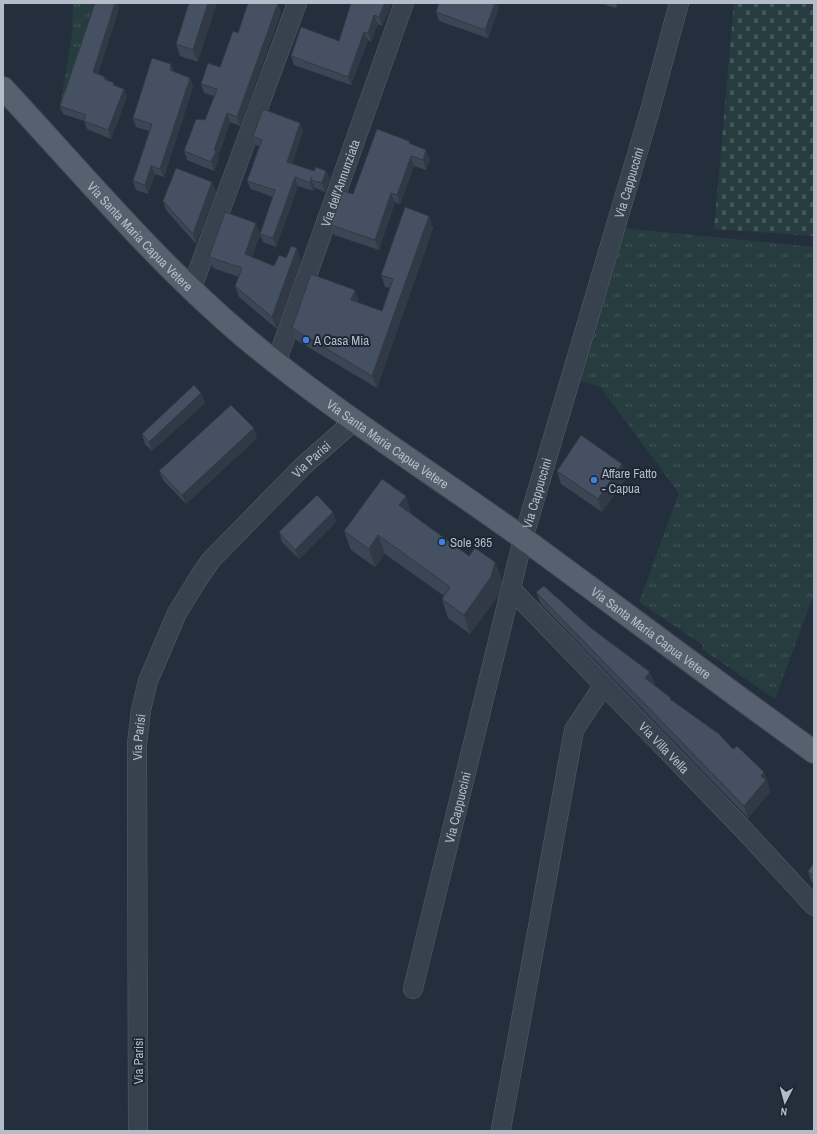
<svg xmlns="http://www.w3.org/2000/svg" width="817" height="1134" font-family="'Archivo Narrow',sans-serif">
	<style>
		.grass { fill: url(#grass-tufts) }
		.cemetery { fill: url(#cemetery-stones) }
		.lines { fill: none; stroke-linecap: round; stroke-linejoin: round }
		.minor-casing { stroke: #565f6c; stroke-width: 20 }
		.major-casing { stroke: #414a57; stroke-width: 24 }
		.minor { stroke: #38414e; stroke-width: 19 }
		.major { stroke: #56606e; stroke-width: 22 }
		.wall { fill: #3b4654 }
		.shaded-wall { fill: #303945 }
		.building { fill: #455162; stroke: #303945 }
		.shop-dot { fill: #3f7fe0; stroke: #1d2633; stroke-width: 1.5 }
		.labels { text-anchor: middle; stroke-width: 4; stroke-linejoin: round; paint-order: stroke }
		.street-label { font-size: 13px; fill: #b4bcc9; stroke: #1d2633 }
		.poi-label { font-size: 13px; fill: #b4bcc9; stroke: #1d2633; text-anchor: start }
	</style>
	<defs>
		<pattern id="grass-tufts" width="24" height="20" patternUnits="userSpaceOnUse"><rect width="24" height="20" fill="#263c3f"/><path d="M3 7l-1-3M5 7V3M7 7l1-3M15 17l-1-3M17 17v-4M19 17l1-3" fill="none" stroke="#435659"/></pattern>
		<pattern id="cemetery-stones" width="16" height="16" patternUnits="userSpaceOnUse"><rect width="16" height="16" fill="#263c3f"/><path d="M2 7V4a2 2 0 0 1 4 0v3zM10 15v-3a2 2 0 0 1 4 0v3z" fill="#435659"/></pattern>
	</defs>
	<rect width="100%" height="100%" fill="#242f3e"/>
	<!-- grass -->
	<g class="grass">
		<path d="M73,3H94L58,119L72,34Z"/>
		<path d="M623,228L814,247V594L775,699L702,649L703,645L639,602L679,493L600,387L579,380Z"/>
	</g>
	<!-- cemetery -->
	<path class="cemetery" d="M734,3H814V236L714,229Z"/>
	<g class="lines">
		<!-- minor casing -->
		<g class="minor-casing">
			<g id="minor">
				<path d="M191,290L297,3"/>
				<path id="s1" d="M276,363L404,3"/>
				<path id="s2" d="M512,590L743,829L814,906"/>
				<path id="s3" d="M413,989L523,539L649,114L679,3"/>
				<path d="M501,1129L574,730L603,686"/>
				<path id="s4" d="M138,1131L137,744L141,710L148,681L177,613L198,579L211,560L303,466L354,421"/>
			</g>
		</g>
		<!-- major casing -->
		<g class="major-casing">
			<g id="major">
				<path id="s5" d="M3,88C80,171 155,261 242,335C331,410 430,471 524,539C621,610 717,682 814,752"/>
			</g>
		</g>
		<!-- minor -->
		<use href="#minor" class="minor"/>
		<!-- major -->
		<use href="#major" class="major"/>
	</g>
	<!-- wall -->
	<g class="wall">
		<path d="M95,3H117L119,8L98,74L105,77L107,80L115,86L124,89L127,97L111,139L87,129L84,121L63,114L60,106Z"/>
		<path d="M189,3L198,62L180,56L176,44Z"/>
		<path d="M392,3L382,26L378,24L371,42L368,40L351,85L294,65L291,56L339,41Z"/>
		<path d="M600,3H618L617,7L615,8Z"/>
		<path d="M499,8L488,38L439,21L436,12Z"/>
		<path d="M281,12L240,126L230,122L218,157L219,160L214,171L187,160L184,151L205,120L214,96L204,93L201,84L220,67L238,33Z"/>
		<path d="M171,64L174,72L190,78L193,87L164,177L155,174L148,194L136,190L133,181L149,131L136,127L133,118Z"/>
		<path d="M303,131L292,164L314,171H326L330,179L325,192L315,188L313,191L298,186L276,247L263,242L260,235L252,257L274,266L286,258L301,260L277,329L239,297L235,286L239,277L213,268L209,257L260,233L273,197L251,189L247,181L259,146L256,145L253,136Z"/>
		<path d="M409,141L410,144L430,159L426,170L414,166L400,204L395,202L379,250L334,235L331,225L353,194Z"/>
		<path d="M216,191L196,244L166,210L163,201Z"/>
		<path d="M429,216L433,228L377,388L296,340L292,328L359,301L358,303L382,311L390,288L385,287L381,275Z"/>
		<path d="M205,403L152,451L145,444L142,434Z"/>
		<path d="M254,428L257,438L186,504L163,480L159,471Z"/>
		<path d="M557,471L627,477L602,512L561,484Z"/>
		<path d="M333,512L336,522L299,559L282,542L279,532Z"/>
		<path d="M412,515L469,556L495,562L502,581L498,596L470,634L448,618L442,599L444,596L385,554L375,567L351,550L344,531Z"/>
		<path d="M536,592L655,684L654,685L672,701L733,749L769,784L768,785L770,792L748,818L541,604Z"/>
		<path d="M814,863V883L811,881L808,871Z"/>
	</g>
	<!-- shaded-wall -->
	<g class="shaded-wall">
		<path d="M115,3H117L119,8L96,80L93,72Z"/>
		<path d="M208,3H217L198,62L193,50Z"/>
		<path d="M278,3L281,12L240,126L237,117Z"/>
		<path d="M385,3H392L382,26L379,17Z"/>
		<path d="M495,3H497L499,8L488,38L485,30Z"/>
		<path d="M615,3H618L617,7Z"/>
		<path d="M374,15L378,24L371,42L368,33Z"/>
		<path d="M364,32L368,40L351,85L348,77Z"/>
		<path d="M171,64L174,73L170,70Z"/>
		<path d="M190,78L193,87L164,177L160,169Z"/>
		<path d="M124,89L127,97L111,139L108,130Z"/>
		<path d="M227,113L230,122L218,157L219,160L214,171L211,162L214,150Z"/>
		<path d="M300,123L303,131L290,171L287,162Z"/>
		<path d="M426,150L430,159L426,170L423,160Z"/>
		<path d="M411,156L414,166L400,204L397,195Z"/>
		<path d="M151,166L155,174L148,194L145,185Z"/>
		<path d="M326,171L330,179L325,192L322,183Z"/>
		<path d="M295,177L298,186L276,247L273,238Z"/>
		<path d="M311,180L315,188L313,191L310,183Z"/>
		<path d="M212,182L216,191L196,244L193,234Z"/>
		<path d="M391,193L395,202L379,250L375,240Z"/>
		<path d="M429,216L433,228L377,388L372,376Z"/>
		<path d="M256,223L260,234L249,265L245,254Z"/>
		<path d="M297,248L301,260L277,329L272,317Z"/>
		<path d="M355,290L359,301L355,312L351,300Z"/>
		<path d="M201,393L205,403L152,451L149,442Z"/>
		<path d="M254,428L257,438L186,504L182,495Z"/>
		<path d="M622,464L627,477L602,512L598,499Z"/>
		<path d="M406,496L412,515L405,524L399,505Z"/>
		<path d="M333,512L336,522L299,559L295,550Z"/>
		<path d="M378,535L385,554L375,567L369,549Z"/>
		<path d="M495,562L502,581L498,596L470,634L464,615Z"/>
		<path d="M650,672L655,684L649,690L645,678Z"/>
		<path d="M764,772L769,784L768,785L770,792L748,818L744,806L761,776Z"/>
	</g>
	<!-- building -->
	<g class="building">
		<path d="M95,3H115L93,72L105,77L104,79L114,83L113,85L124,89L108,130L84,121L86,115L60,106Z"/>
		<path d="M189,3H208L193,50L176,44Z"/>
		<path d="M248,3H278L237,117L227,113L214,150L216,151L211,162L184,151L196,119L205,120L217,89L201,84L208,63L220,67L233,31L238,33Z"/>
		<path d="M351,3H385L379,17L374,15L368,33L364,32L348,77L291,56L301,27L339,41Z"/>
		<path d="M439,3H495L485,30L436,12Z"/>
		<path d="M152,58L171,64L170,70L190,78L160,169L151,166L145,185L133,181L152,124L133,118Z"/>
		<path d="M263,109L300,123L287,162L314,171L316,167L326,171L322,183L311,180L312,177L310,183L295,177L273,238L260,234L275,190L247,181L262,140L253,136Z"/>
		<path d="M377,129L409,141V143L426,150L423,160L411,156L397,195L391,193L375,240L331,225L343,191L353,194Z"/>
		<path d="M176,168L212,182L193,234L163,201Z"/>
		<path d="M405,207L429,216L372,376L292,328L311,274L355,290L351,300L382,311L393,279L381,275Z"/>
		<path d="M225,212L256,223L245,254L274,266L279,255L286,258L291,246L297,248L272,317L235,286L242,268L209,257Z"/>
		<path d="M194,385L201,393L149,442L142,434Z"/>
		<path d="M231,405L254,428L182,495L159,471Z"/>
		<path d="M581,435L622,464L598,499L557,471Z"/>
		<path d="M382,479L406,496L399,505L469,556L475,548L495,562L491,577L464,615L442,599L450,587L378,535L369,549L344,531Z"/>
		<path d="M317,495L333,512L295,550L279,532Z"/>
		<path d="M544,586L591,628L650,672L645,678L671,698L670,699L719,734L733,749L737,746L764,772L761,776L766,780L744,806L536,592Z"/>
		<path d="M814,863V876L808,871Z"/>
	</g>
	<!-- markers -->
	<g class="shop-dot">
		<circle cx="306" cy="340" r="4"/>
		<circle cx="594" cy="480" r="4"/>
		<circle cx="442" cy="542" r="4"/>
	</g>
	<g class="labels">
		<!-- street labels -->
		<g class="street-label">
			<text dy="5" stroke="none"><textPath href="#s1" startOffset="191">Via dell'Annunziata</textPath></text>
			<text dy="5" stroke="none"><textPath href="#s3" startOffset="835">Via Cappuccini</textPath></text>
			<text dy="5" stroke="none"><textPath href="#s5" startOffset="202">Via Santa Maria Capua Vetere</textPath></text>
			<text dy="5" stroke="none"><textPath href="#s5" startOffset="526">Via Santa Maria Capua Vetere</textPath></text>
			<text dy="5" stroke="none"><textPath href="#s4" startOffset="730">Via Parisi</textPath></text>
			<text dy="5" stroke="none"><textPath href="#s3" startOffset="511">Via Cappuccini</textPath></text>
			<text dy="5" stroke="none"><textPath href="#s5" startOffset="850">Via Santa Maria Capua Vetere</textPath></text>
			<text dy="5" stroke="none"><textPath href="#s4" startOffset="394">Via Parisi</textPath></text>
			<text dy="5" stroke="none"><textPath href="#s2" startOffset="219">Via Villa Vella</textPath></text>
			<text dy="5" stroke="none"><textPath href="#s3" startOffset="187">Via Cappuccini</textPath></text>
			<text transform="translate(138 1061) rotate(-90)" y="5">Via Parisi</text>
		</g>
		<!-- poi labels -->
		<g class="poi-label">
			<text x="314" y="345">A Casa Mia</text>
			<text x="602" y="478">Affare Fatto<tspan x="602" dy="15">- Capua</tspan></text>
			<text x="450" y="547">Sole 365</text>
		</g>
	</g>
	<!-- border -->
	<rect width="817" height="1134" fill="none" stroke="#b4bcc9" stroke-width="8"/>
	<!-- north arrow -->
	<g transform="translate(785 1102) rotate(186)" stroke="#1d2633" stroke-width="3" paint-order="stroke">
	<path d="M0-3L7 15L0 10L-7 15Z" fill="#b4bcc9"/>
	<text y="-6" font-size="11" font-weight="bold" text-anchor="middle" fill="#b4bcc9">N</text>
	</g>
</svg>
